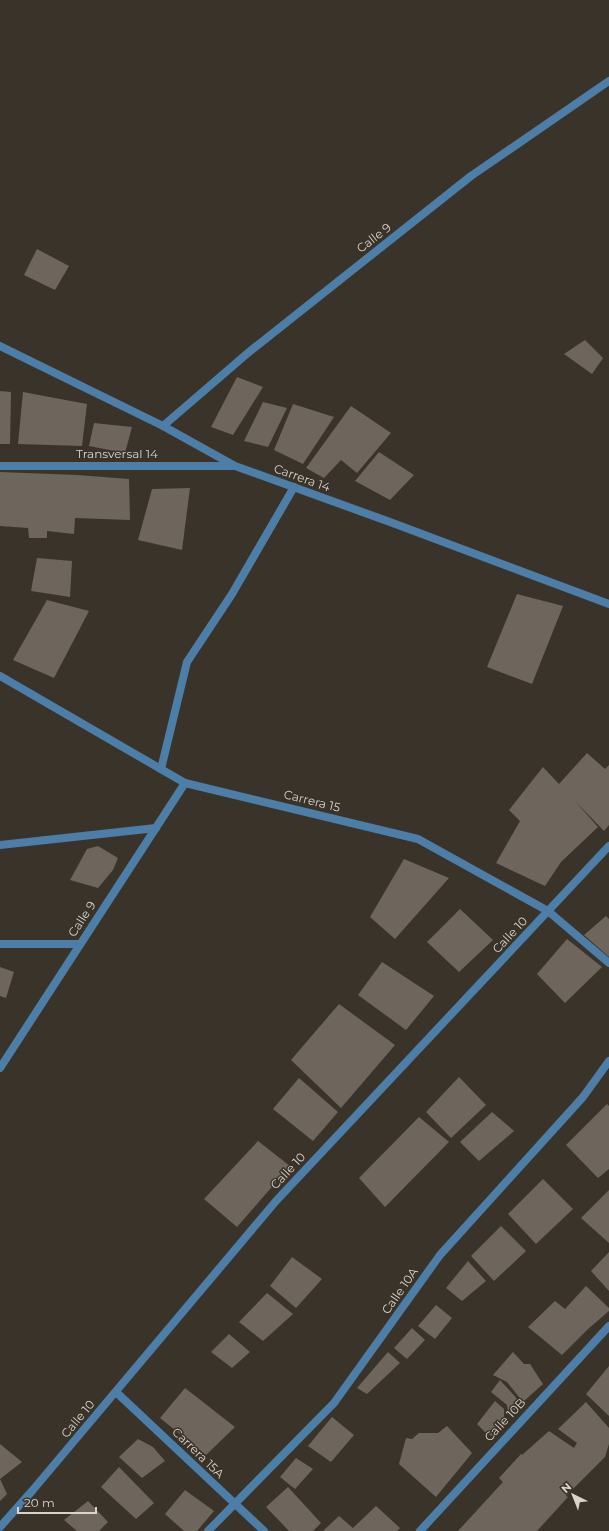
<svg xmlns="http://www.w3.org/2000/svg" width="609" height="1531" font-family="Montserrat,sans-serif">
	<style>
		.building { fill: #6e665c }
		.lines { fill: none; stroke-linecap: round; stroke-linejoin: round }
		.minor { stroke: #4c7ea7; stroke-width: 8 }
		.labels { text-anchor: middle; stroke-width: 3; stroke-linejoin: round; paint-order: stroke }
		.street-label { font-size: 12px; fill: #d8d3cd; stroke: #3a332a }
	</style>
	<rect width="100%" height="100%" fill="#3a332a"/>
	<!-- building -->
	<g class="building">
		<path d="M37,249L69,266L55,290L24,275Z"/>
		<path d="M585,340L603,358L592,374L564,354Z"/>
		<path d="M237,377L263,387L233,435L211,427Z"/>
		<path d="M0,391L11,392L10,444H0Z"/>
		<path d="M23,392L87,404L82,446L18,444Z"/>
		<path d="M263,402L287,408L268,447L244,441Z"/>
		<path d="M293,404L334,417L303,464L274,450Z"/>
		<path d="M351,406L391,433L357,473L341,460L324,478L306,468Z"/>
		<path d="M94,423L132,427L125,453L89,446Z"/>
		<path d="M379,452L414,475L390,500L355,481Z"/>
		<path d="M0,472L77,475L129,479L130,520L75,518L74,534L47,531V538H29L28,528L0,526Z"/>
		<path d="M190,488L182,550L138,540L152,489Z"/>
		<path d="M37,558L72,561L70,597L31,591Z"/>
		<path d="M517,594L563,606L532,684L487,667Z"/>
		<path d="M47,600L89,611L54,678L13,660Z"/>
		<path d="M587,753L605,769L609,765V825L604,831L575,801L598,827L561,862L545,886L496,863L520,821L509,810L543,767L559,784Z"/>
		<path d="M98,846L118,858L113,870L98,888L70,880L87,849Z"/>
		<path d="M404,859L449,878L395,939L370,917Z"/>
		<path d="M460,909L493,940L459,972L427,942Z"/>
		<path d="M606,916L609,919V957L584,935Z"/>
		<path d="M567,939L602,967L565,1003L537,974Z"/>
		<path d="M382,962L434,996L406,1030L358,995Z"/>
		<path d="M0,967L14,972L6,998L0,996Z"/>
		<path d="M339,1004L395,1045L341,1108L291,1060Z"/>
		<path d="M459,1077L486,1105L451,1138L426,1112Z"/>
		<path d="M299,1078L338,1112L313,1141L273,1109Z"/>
		<path d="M607,1104L609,1106V1169L598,1178L566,1145Z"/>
		<path d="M492,1112L514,1131L479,1161L460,1142Z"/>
		<path d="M419,1117L449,1142L385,1207L359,1178Z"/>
		<path d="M258,1141L290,1166L237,1227L204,1199Z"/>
		<path d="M543,1179L573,1209L536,1244L508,1214Z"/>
		<path d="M609,1190V1243L581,1218Z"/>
		<path d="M501,1226L526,1251L494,1281L471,1256Z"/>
		<path d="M609,1252V1291L591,1271Z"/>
		<path d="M292,1257L322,1279L296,1308L270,1286Z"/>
		<path d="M468,1261L486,1281L462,1301L446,1288Z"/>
		<path d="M586,1286L609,1308V1311L588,1329L562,1355L528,1327L555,1301L565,1309Z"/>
		<path d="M267,1293L293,1314L263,1341L239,1322Z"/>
		<path d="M436,1305L452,1318L435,1339L418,1326Z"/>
		<path d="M412,1328L425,1340L407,1359L394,1348Z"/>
		<path d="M229,1334L250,1352L232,1368L211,1352Z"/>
		<path d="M388,1352L400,1363L367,1394L357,1388Z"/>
		<path d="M513,1352L524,1364H530L543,1384L523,1402L507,1382L493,1375Z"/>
		<path d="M609,1366V1416L586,1394Z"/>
		<path d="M500,1380L520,1402L515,1410L508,1413L507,1405L491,1392Z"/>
		<path d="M185,1388L235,1427L206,1455L160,1418Z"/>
		<path d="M495,1401L504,1409V1424L492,1436L485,1432L477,1424Z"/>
		<path d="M586,1402L609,1428V1444L605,1457L566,1496L568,1497L537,1531H458L503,1482L499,1478L521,1454L522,1455L549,1431L574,1448L577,1443L558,1429Z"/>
		<path d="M332,1417L354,1435L331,1462L308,1446Z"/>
		<path d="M447,1426L472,1453L436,1497L399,1464L406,1438L412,1439L419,1433H438Z"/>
		<path d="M138,1439L153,1447L165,1461L142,1478L119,1457Z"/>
		<path d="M0,1444L22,1462L0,1479L7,1494L0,1501Z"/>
		<path d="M296,1458L313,1469L295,1489L280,1477Z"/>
		<path d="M119,1467L154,1503L136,1519L101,1487Z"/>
		<path d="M288,1487L321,1523L313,1531H289L266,1507Z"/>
		<path d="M185,1490L214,1511L197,1531H184L165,1514Z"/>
		<path d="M88,1501L108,1522L99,1531H77L64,1520Z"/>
		<path d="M376,1506L400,1528L397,1531H323L339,1516L353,1528Z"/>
	</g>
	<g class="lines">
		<!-- minor -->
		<g class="minor">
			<path d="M0,346L163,426L235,466L390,522L609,604"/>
			<path d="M163,426L249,352L471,176L609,81"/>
			<path d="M0,466H233"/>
			<path d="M0,676L185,783L418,839L548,911L609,963"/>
			<path d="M161,769L187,662L232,594L294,487"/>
			<path d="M0,845L156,828"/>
			<path d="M0,944H80"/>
			<path d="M0,1068L185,783"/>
			<path d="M116,1392L264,1531"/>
			<path d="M0,1527L32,1491L276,1201L609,846"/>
			<path d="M208,1531L334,1403L440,1255L583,1097L609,1061"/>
			<path d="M420,1531L609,1326"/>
		</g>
	</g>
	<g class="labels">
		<!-- street labels -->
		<g class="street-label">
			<text transform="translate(374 238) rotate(-38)" y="4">Calle 9</text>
			<text x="117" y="458">Transversal 14</text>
			<text transform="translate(302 478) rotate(20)" y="4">Carrera 14</text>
			<text transform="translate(312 801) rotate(14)" y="4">Carrera 15</text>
			<text transform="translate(82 919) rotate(-57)" y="4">Calle 9</text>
			<text transform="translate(510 935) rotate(-47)" y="4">Calle 10</text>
			<text transform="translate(288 1171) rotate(-47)" y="4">Calle 10</text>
			<text transform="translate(400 1291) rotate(-55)" y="4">Calle 10A</text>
			<text transform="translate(78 1419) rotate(-50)" y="4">Calle 10</text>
			<text transform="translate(505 1420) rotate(-47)" y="4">Calle 10B</text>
			<text transform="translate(198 1453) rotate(44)" y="4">Carrera 15A</text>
		</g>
	</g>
	<!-- north arrow -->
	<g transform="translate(573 1495) rotate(317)" stroke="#3a332a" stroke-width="3" paint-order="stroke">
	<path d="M0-3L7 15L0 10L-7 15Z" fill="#d8d3cd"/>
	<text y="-6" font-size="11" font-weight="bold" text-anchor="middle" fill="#d8d3cd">N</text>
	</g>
	<!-- scale -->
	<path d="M18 1507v6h78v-6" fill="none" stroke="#d8d3cd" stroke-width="2"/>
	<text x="24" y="1507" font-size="12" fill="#d8d3cd" stroke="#3a332a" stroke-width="3" paint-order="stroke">20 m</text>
</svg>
